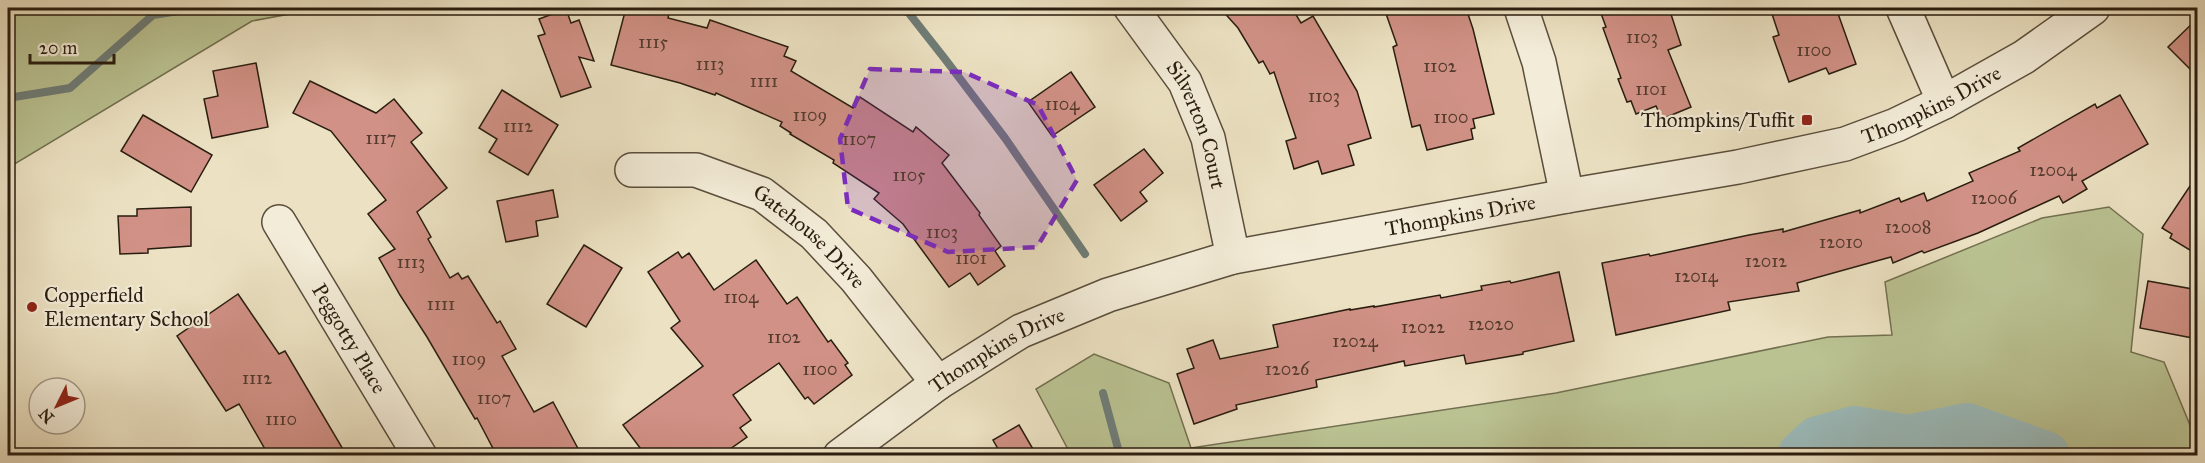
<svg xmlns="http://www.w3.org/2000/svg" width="2205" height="463" font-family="'IM FELL Great Primer',serif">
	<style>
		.green { fill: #bac292; stroke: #727050; stroke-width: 1.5 }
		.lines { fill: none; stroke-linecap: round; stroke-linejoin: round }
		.stream { stroke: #6e7c77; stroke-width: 8 }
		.river { stroke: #9cbcbc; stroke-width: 50 }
		.building { fill: #d19186; stroke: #291d0f; stroke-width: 1.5 }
		.minor-casing { stroke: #5a4e3c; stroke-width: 36 }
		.minor { stroke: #f3ecd8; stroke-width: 33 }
		.marked { fill: #7b2cbf; fill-opacity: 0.2; stroke: #7b2cbf; stroke-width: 4.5; stroke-dasharray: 12 8; stroke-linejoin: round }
		.poi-dot { fill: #8f2418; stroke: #f3ecd8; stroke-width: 2 }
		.labels { text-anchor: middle; stroke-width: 4.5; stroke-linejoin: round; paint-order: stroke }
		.number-label { font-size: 18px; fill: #533a2d }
		.street-label { font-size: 21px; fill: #291d0f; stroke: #f3ecd8 }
		.poi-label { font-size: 21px; fill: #291d0f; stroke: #f3ecd8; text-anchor: end }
	</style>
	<rect width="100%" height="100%" fill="#ece2c3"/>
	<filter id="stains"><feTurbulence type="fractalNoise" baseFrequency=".00333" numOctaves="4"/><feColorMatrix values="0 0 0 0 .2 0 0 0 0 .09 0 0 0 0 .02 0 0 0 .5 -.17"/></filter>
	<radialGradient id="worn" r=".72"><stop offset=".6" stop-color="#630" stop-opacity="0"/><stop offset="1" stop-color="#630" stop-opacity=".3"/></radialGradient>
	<!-- green -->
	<g class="green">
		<path d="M8,8H322L252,21L8,168Z"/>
		<path d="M2109,207L2143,234L2131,352L2164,362L2197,442V455H1071L1036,389L1094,354L1169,383L1191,448L1556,393L1828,337L1892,335L1885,282L2042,218Z"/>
	</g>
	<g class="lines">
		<!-- stream -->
		<g class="stream">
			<path d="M891,8L908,12L945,59L1005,138L1085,254"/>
			<path d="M8,98L70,88L153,15L198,8"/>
			<path d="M1103,393L1120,456"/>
		</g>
		<!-- river -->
		<path class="river" d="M1802,456L1818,441L1854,431L1908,440L1967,428L2045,456"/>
	</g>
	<!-- building -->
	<g class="building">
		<path d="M626,8H670L668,18L707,28L710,20L788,47L784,56L796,61L791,71L853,108L860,97L913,132L916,127L949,155L942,163L980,213L979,215L1001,246L995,251L1005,266L978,285L970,273L949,287L903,224L874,199L879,193L833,163L834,160L790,134L791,133L780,126L782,122L716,93L715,95L680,83L611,65Z"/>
		<path d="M1220,8H1292L1301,23L1313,16L1357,91L1371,138L1348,145L1354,165L1322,174L1318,161L1294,169L1286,141L1296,138L1274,72L1270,74L1263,61L1259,63L1238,28Z"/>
		<path d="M1384,8H1466L1473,29L1494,114L1473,119L1475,128L1471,129L1473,139L1427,150L1420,125L1412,127L1393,47L1397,45Z"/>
		<path d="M1599,8H1669L1681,45L1668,50L1691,107L1662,119L1656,106L1636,114L1631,101L1627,102L1618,79L1621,78L1603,28L1606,27Z"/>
		<path d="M1770,8H1836L1856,64L1829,74L1826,68L1789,82L1773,37L1779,35Z"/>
		<path d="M566,9L571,23L579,20L594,61L579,57L591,87L561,97L538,36L545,34L539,19Z"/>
		<path d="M2198,18V77L2168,47Z"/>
		<path d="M256,63L268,127L212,138L204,99L218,96L213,71Z"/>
		<path d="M1071,72L1095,107L1052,136L1028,102Z"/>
		<path d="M310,81L376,113L394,99L422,133L411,142L447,188L417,212L431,237L428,239L450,278L458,273L462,279L468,276L497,323L500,321L516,349L502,356L534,412L553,402L582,456H497L477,418L475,419L427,337L400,295L379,258L395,249L368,214L386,200L331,131L293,113Z"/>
		<path d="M502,90L558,125L528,175L489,152L497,139L479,128Z"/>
		<path d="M2120,95L2148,144L2082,181L2087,189L2063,203L2059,196L1978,233L1924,253L1922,251L1893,263L1891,257L1797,283L1799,291L1728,302L1730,310L1616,335L1602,263L1649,254L1650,256L1749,235L1783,229V232L1860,210V213L1899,198L1901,202L1924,193L1927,201L1973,181L1969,173L2020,151L2018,148L2095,104L2097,108Z"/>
		<path d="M143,115L212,155L191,192L121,151Z"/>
		<path d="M1144,149L1163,173L1140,192L1147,201L1121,221L1094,185Z"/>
		<path d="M2198,174V255L2170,238L2172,234L2162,228Z"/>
		<path d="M553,190L558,217L536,221L538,236L506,242L497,201Z"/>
		<path d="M191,207V246L148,249V253L120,254L118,216H137V209Z"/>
		<path d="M584,245L622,268L586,327L547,304Z"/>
		<path d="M678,252L682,258L689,253L714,290L756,260L787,304L797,297L828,342L831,340L848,363L845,365L852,375L814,404L808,397L805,399L779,363L733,395L751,420L740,428L747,437L720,456H646L623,425L703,366L671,328L680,321L648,272Z"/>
		<path d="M1559,272L1574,341L1523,352V354L1466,364L1464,355L1405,366L1404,361L1316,380L1317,387L1236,405L1237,409L1194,424L1177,374L1194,368L1187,349L1213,340L1220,359L1278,347L1273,325L1350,309V310L1374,306V307L1440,295L1441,298L1482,290L1481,286L1510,281L1511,283Z"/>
		<path d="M2148,281L2198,290V339L2140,328Z"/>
		<path d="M238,294L279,354L285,351L347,456H269L239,404L226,411L177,336Z"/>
		<path d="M1019,425L1037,456H1002L993,440Z"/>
	</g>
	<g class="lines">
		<!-- minor casing -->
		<g class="minor-casing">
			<g id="minor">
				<path id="s1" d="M1131,8L1185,82L1208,138L1233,257"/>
				<path d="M1521,8L1539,62L1567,196"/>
				<path d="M1903,8L1944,102"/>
				<path id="s2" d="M632,170H696L762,194L814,234L856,279L938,383"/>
				<path id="s3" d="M279,222L420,456"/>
				<path id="s4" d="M840,456L938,383L1021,331L1108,295L1233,257L1567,196L1738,167L1845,144L1896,125L1944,102L2024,57L2093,8"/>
			</g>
		</g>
		<!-- minor -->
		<use href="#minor" class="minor"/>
	</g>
	<!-- marked area -->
	<path class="marked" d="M870,69L964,72L1038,105L1077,180L1037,247L948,252L848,208L840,139Z"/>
	<!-- markers -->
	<g class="poi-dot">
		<rect x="1801" y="114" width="12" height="12" rx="3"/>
		<circle cx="32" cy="307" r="6"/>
	</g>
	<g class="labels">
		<!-- number labels -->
		<g class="number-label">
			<text x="1642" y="43">1103</text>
			<text x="653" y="48">1115</text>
			<text x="1814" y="56">1100</text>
			<text x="710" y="70">1113</text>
			<text x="1440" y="72">1102</text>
			<text x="764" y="87">1111</text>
			<text x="1651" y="95">1101</text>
			<text x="1324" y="102">1103</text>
			<text x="1062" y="110">1104</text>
			<text x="810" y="121">1109</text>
			<text x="1451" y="123">1100</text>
			<text x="518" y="132">1112</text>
			<text x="381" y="144">1117</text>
			<text x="859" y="145">1107</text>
			<text x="2053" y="176">12004</text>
			<text x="909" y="181">1105</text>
			<text x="1994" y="204">12006</text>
			<text x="1908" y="233">12008</text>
			<text x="942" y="238">1103</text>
			<text x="1841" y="248">12010</text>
			<text x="971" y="264">1101</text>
			<text x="1766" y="267">12012</text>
			<text x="411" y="268">1113</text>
			<text x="1696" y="282">12014</text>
			<text x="741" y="303">1104</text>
			<text x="441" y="310">1111</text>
			<text x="1491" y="330">12020</text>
			<text x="1423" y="333">12022</text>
			<text x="784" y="343">1102</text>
			<text x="1355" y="347">12024</text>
			<text x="469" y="365">1109</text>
			<text x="820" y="375">1100</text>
			<text x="1287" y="375">12026</text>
			<text x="257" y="384">1112</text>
			<text x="494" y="404">1107</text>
			<text x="281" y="425">1110</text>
		</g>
		<!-- street labels -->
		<g class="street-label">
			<text dy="7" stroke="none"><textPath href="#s4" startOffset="1162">Thompkins Drive</textPath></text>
			<text dy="7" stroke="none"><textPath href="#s1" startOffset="136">Silverton Court</textPath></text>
			<text dy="7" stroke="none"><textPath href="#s4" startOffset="676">Thompkins Drive</textPath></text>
			<text dy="7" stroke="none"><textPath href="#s2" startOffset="198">Gatehouse Drive</textPath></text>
			<text dy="7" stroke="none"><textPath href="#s3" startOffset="136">Peggotty Place</textPath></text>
			<text dy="7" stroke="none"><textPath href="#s4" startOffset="190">Thompkins Drive</textPath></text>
		</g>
		<!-- poi labels -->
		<g class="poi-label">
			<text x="1795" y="127">Thompkins/Tuffit</text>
			<text x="44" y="302" text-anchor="start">Copperfield<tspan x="44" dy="24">Elementary School</tspan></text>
		</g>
	</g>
	<!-- margin -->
	<rect width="2205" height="463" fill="none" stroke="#ece2c3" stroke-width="30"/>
	<rect x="9" y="9" width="2187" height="445" fill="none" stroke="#291d0f" stroke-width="3"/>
	<rect x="15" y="15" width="2175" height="433" fill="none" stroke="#291d0f" stroke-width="1.5"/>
	<!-- north arrow -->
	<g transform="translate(57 406) rotate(227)"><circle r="28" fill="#f3ecd8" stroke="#a29988" stroke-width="1.5"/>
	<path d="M0-4.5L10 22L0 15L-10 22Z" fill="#8f2418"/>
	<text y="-9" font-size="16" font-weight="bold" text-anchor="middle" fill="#291d0f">N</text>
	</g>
	<!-- scale -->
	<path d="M30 54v9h84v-9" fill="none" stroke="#291d0f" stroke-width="3"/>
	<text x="39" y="54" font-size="18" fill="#291d0f" stroke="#f3ecd8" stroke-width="4.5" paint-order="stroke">20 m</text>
	<rect width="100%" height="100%" filter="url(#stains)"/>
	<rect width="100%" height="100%" fill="url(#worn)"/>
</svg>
